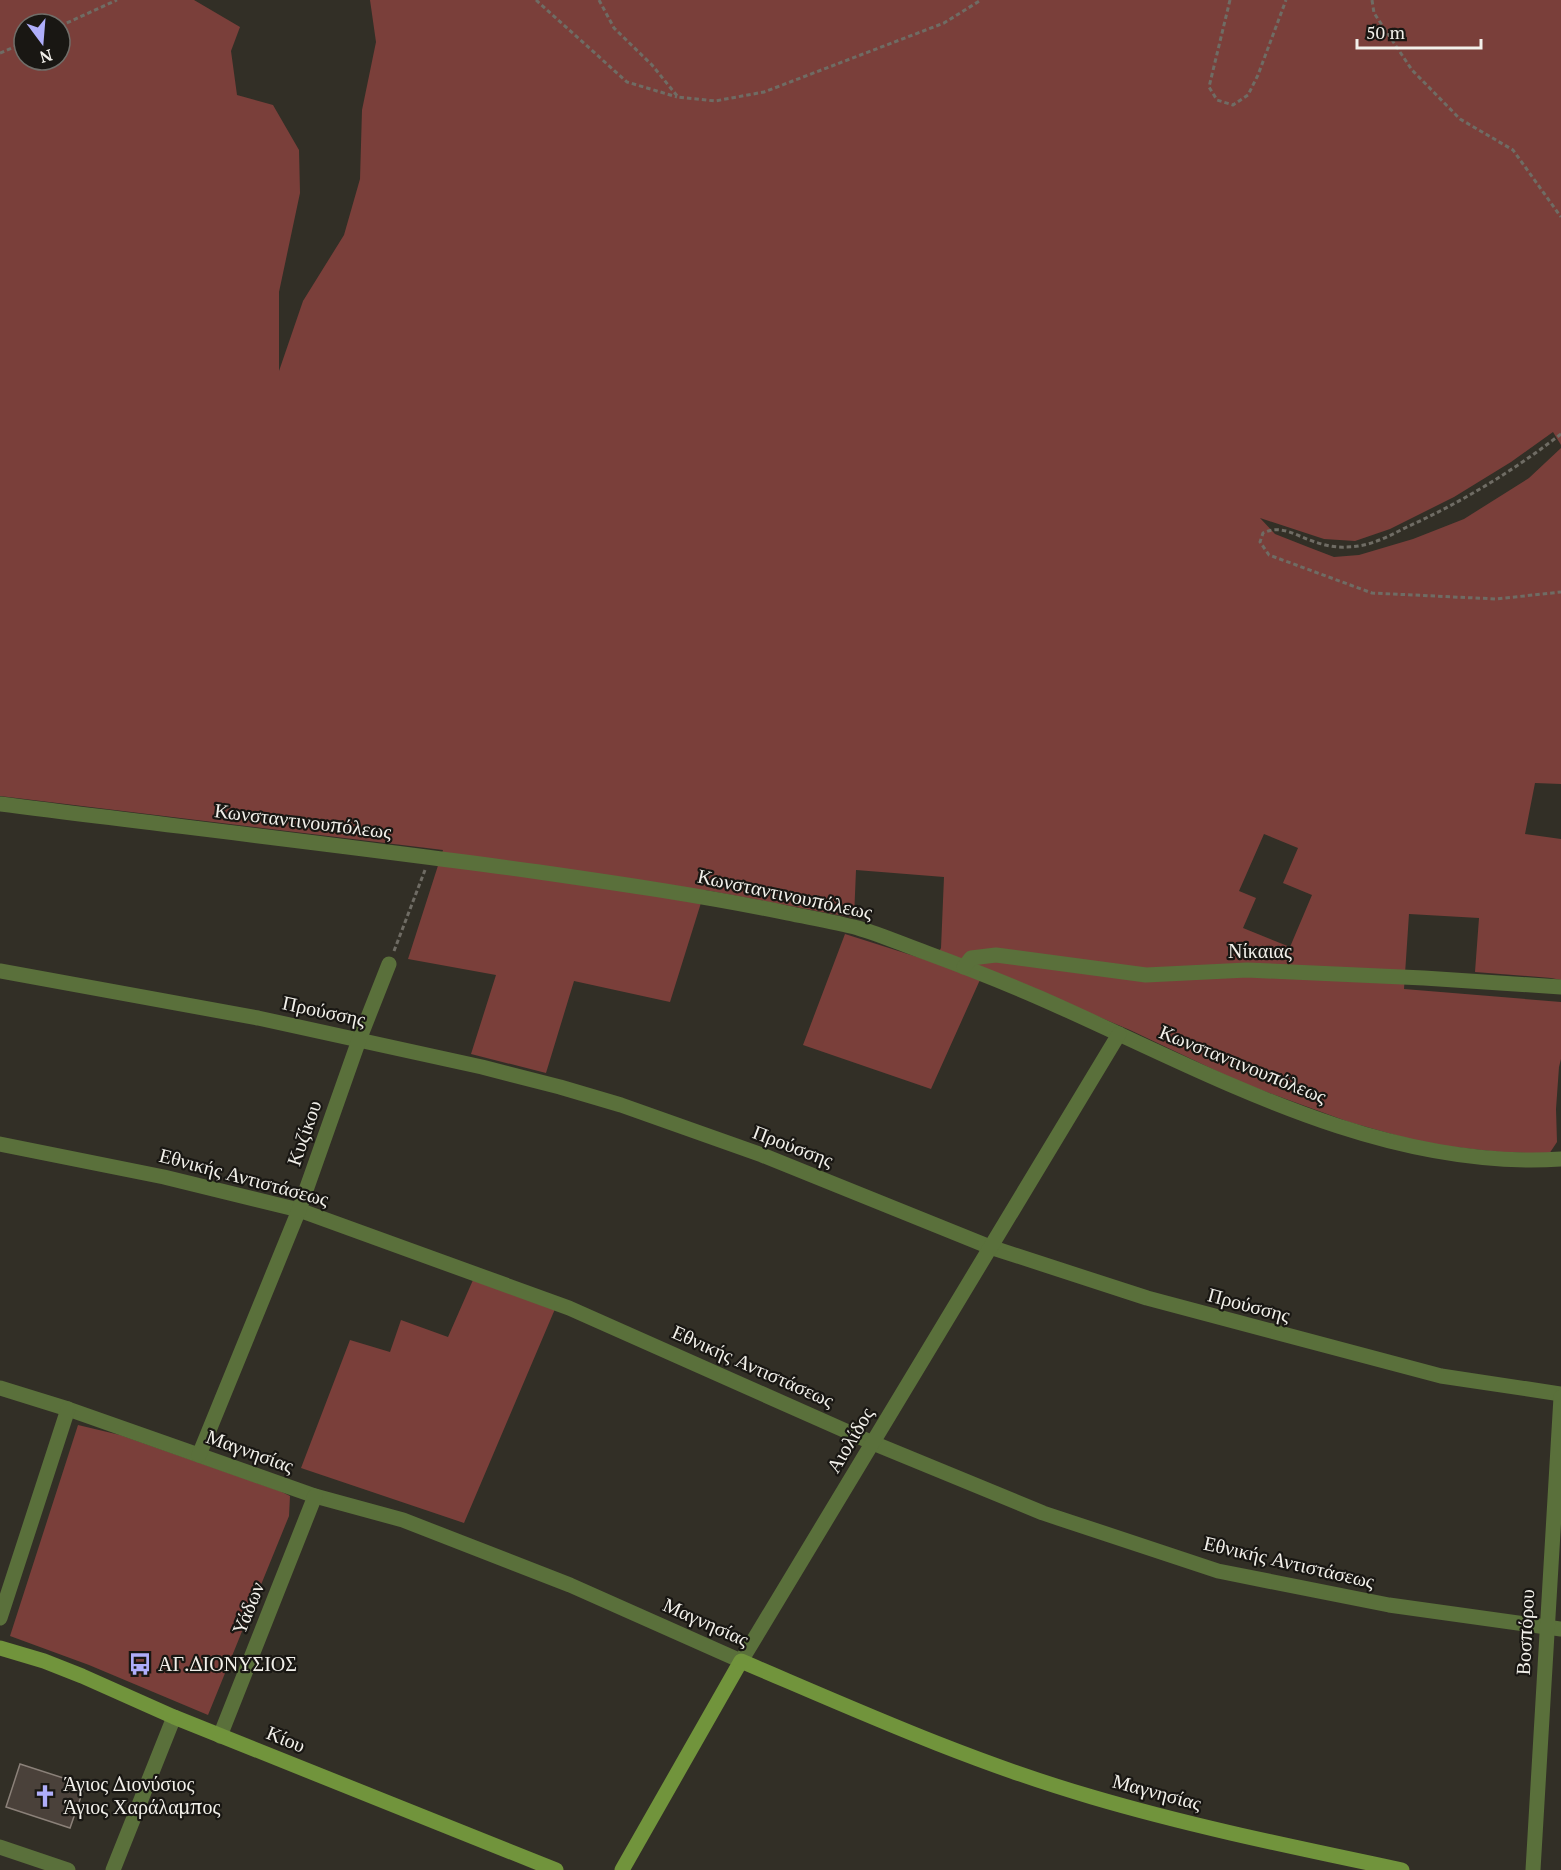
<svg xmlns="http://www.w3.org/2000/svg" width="1561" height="1870" font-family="'PT Serif',serif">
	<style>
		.green { fill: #7a3f3a; fill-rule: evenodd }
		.building { fill: #4a413a; stroke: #8b8179; stroke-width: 1.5 }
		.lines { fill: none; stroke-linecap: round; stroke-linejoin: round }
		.path { stroke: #6f6c64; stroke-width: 3; stroke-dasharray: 4.5 3; stroke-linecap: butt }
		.street { stroke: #5a703b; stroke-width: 15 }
		.secondary { stroke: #71943c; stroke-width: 15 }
		.labels { text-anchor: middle; stroke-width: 4.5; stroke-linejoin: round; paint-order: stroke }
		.street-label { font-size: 20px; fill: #f2f0ea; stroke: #191713 }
		.poi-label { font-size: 20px; fill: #f2f0ea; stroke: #191713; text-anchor: start }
	</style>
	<rect width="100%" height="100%" fill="#322f26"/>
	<!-- green -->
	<g class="green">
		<path d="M0,0H194L240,27L231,51L237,95L273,105L299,150L300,193L279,292V371L303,301L344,235L360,179L362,110L376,42L370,0H1561V445L1553,432L1511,462L1454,497L1390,529L1355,541L1324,539L1260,518L1275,534L1308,547L1334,557L1359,555L1413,539L1464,519L1529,478L1561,448V784L1535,783L1525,834L1561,839V980L1551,978L1475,972L1479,918L1409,914L1404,989L1561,1002V1059L1559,1067L1556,1109L1557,1142L1549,1154L1499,1152L1427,1144L1349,1122L1242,1083L1130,1030L987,970L979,982L931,1089L803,1045L845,934L933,962L941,948L944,877L856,870L854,918L705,890L670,1002L574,981L546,1073L471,1054L496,975L408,959L443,850L0,796ZM24,24H60V60H24ZM1264,834L1298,848L1283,883L1312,895L1290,947L1243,928L1256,898L1239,891Z"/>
		<path d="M473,1280L555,1309L464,1523L301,1468L350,1340L390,1352L401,1320L448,1337Z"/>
		<path d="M78,1425L120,1435L280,1491L290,1496L289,1516L208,1715L89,1665L10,1636Z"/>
	</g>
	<!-- building -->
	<path class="building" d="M20,1764L85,1785L70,1828L6,1807Z"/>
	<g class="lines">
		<!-- path -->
		<g class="path">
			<path d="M536,0L627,82L677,97"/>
			<path d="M599,0L614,28L652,65L678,97L715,101L764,92L944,23L981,0"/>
			<path d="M1230,0L1209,87L1217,100L1233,105L1248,95L1258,75L1286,0"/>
			<path d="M1372,0L1374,13L1412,70L1460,119L1513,150L1561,217"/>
			<path d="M60,26L117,0"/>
			<path d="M0,53L24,43"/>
			<path d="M1561,434C1513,471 1462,502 1407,527C1387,537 1369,547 1346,547C1337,548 1324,545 1315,542C1296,536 1282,524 1263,533L1260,542L1269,555L1372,593L1496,599L1561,592"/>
			<path d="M394,951L425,870"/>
		</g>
		<!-- street -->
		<g class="street">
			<path d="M0,804C180,827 360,847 539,872C622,884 705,896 787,913C811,918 835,922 858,928C882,935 904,945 927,953C965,967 1003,982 1040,998C1204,1070 1376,1171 1561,1159"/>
			<path d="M964,967L971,958L996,955L1146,975L1247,970L1424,978L1561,987"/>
			<path d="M0,971L258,1018L482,1067L560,1087L621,1105L762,1155L990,1247L1147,1298L1441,1376L1561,1394"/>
			<path d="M0,1144L164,1177L299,1210L569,1308L873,1443L1043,1513L1218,1571L1389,1605L1561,1629"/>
			<path d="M0,1388L68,1409L315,1496L403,1520L570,1585L741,1661L1119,1034"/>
			<path d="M199,1455L299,1210L359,1040L389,964"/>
			<path d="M0,1618L68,1409"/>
			<path d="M220,1736L315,1496"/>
			<path d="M0,1847L68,1870"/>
			<path d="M113,1870L174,1717"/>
			<path d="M1533,1870L1561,1397"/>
		</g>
		<!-- secondary -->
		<g class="secondary">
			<path d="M0,1648L44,1661L82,1676L174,1717L556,1870"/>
			<path d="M622,1870L741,1661C856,1710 971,1762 1092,1797C1194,1827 1298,1848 1402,1870"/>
		</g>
	</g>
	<!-- icons -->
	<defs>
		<g id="bus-bare" transform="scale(1.8)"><path d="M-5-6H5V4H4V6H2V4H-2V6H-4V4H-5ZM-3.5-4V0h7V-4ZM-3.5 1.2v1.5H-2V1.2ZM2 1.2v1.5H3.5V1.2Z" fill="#afaefa" stroke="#191713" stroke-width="2.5" paint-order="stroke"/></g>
		<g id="church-bare" transform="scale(1.8)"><path d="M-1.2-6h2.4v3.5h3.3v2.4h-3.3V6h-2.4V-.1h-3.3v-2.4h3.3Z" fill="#afaefa" stroke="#191713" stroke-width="2.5" paint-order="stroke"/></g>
	</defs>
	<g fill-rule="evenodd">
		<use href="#bus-bare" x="140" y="1664"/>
		<use href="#church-bare" x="45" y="1796"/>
	</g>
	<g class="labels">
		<!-- street labels -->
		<g class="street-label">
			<text transform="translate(303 821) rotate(7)" y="7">Κωνσταντινουπόλεως</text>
			<text transform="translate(785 894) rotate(12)" y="7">Κωνσταντινουπόλεως</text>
			<text x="1260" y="958">Νίκαιας</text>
			<text transform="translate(324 1011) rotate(12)" y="7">Προύσσης</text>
			<text transform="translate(1243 1064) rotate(22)" y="7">Κωνσταντινουπόλεως</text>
			<text transform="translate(304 1133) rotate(-71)" y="7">Κυζίκου</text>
			<text transform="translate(793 1146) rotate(21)" y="7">Προύσσης</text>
			<text transform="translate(244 1177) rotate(15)" y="7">Εθνικής Αντιστάσεως</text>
			<text transform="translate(1249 1305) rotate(15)" y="7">Προύσσης</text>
			<text transform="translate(753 1366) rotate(24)" y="7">Εθνικής Αντιστάσεως</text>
			<text transform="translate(850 1440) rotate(-59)" y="7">Αιολίδος</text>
			<text transform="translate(250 1451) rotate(20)" y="7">Μαγνησίας</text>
			<text transform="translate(1289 1562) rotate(13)" y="7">Εθνικής Αντιστάσεως</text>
			<text transform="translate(248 1608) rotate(-68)" y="7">Υάδων</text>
			<text transform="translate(706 1622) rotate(24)" y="7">Μαγνησίας</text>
			<text transform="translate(1525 1632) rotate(-87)" y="7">Βοσπόρου</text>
			<text transform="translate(286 1739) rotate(22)" y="7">Κίου</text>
			<text transform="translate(1157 1792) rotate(15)" y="7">Μαγνησίας</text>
		</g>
		<!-- poi labels -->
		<g class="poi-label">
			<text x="158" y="1671">ΑΓ.ΔΙΟΝΥΣΙΟΣ</text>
			<text x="63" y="1791">Άγιος Διονύσιος<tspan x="63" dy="23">Άγιος Χαράλαμπος</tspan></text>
		</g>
	</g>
	<!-- north arrow -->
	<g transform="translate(42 42) rotate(164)"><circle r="28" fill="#191713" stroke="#706e69" stroke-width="1.5"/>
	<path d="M0-4.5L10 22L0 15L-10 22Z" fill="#afaefa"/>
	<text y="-9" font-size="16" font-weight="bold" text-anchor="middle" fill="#f2f0ea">N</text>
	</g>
	<!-- scale -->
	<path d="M1357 39v9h124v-9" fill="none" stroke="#f2f0ea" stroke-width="3"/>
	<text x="1366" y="39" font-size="18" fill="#f2f0ea" stroke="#191713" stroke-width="4.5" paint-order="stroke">50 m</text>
</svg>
